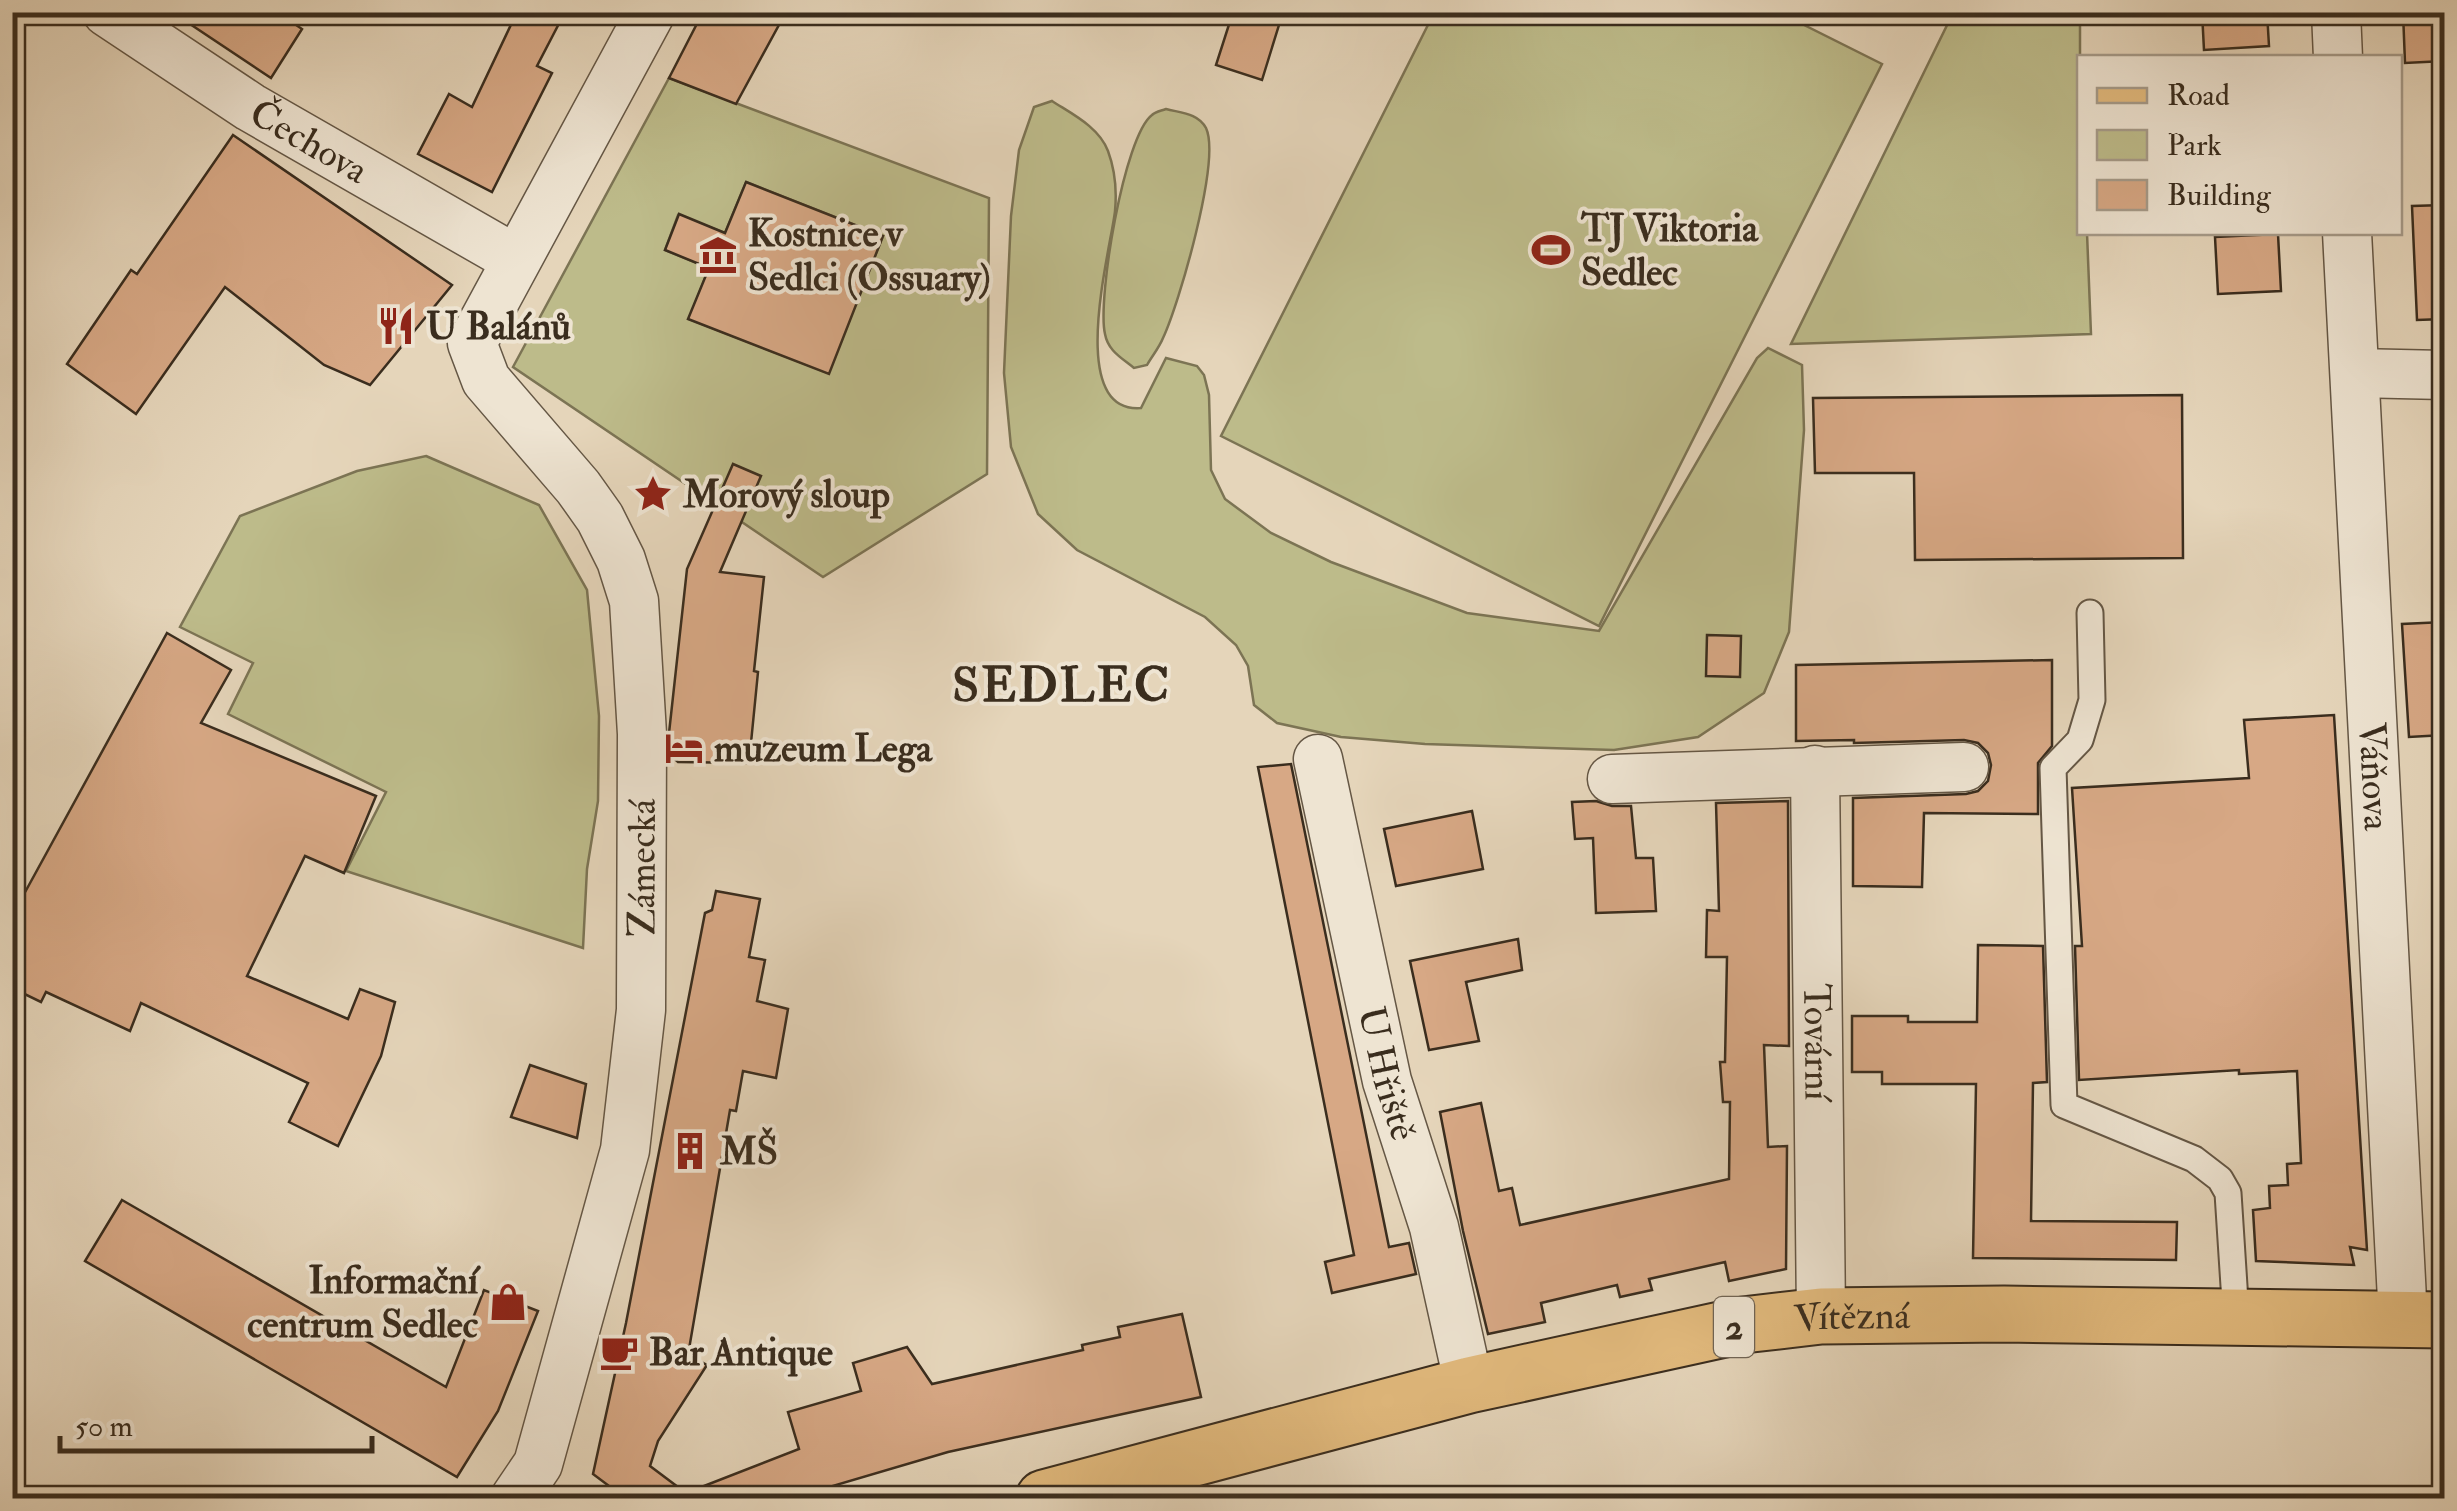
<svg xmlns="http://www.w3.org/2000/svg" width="2457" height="1511" font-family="'IM FELL Double Pica',serif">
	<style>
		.green { fill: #bdbb8a; stroke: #7c7454; stroke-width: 2.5; fill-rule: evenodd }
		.building { fill: #d7a885; stroke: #3a2d1e; stroke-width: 2.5 }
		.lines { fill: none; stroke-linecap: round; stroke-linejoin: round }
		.lane-casing { stroke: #655745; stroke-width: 29 }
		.street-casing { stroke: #655745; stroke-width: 51 }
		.primary-casing { stroke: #3a2d1e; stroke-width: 59 }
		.lane { stroke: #eee4d2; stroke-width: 25 }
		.street { stroke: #eee4d2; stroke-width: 48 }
		.primary { stroke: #e2ba7d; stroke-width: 55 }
		.labels { text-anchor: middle; stroke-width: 8; stroke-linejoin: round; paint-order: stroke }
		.shield { fill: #eee4d2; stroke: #706454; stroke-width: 2.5 }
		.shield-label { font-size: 35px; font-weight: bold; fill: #3a2d1e }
		.street-label { font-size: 38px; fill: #3a2d1e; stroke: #eee4d2 }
		.poi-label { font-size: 38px; font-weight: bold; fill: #3a2d1e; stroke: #eee4d2; text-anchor: start }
		.district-label { font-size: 48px; font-weight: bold; letter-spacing: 2.5px; fill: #3a2d1e; stroke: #eee4d2 }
	</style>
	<rect width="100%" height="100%" fill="#e5d5ba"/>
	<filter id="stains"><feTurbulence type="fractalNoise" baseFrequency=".002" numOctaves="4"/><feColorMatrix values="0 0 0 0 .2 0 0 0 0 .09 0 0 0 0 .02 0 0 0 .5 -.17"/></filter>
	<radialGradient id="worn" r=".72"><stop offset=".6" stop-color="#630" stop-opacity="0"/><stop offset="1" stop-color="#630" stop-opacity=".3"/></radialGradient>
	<!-- green -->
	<g class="green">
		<path d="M1434,13H1780L1882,64L1599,626L1221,436Z"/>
		<path d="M1953,13H2080V232L2087,233L2091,334L1791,344Z"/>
		<path d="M669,78L989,198L987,474L823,577L513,367ZM746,182L883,236L828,373L689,319L709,268L665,250L678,215L725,233Z"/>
		<path d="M1052,101C1072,114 1099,127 1108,151C1115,170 1117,190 1115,211C1111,248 1065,414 1141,408L1166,358L1197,366L1204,375L1209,395L1211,470L1225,499L1271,533L1331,562L1467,613L1599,631L1757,358L1768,348L1802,365L1804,430L1789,632L1764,693L1698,737L1614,750L1425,744L1341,737L1277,723L1254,705L1248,666L1236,645L1205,617L1077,550L1038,514L1011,447L1004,373L1011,216L1019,150L1034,107Z"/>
		<path d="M1166,109C1181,113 1198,113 1206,128C1221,160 1179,304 1163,338C1159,348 1152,356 1147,365L1134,368C1122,358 1108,351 1105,334C1097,299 1124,136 1152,115C1156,111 1161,111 1166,109Z"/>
		<path d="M426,456L539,505L587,590L599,716L598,801L587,869L583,948L346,871L386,792L228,714L253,663L180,627L240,516L357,471Z"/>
	</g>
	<!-- building -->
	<g class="building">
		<path d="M172,12H277L302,29L271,78Z"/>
		<path d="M517,12H565L537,66L552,73L492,192L418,154L449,94L472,107Z"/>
		<path d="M703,12H786L736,104L669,78Z"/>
		<path d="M1233,12H1283L1262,80L1216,65Z"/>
		<path d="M2202,12H2267L2269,46L2204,50Z"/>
		<path d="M2403,12H2444V61L2405,63Z"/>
		<path d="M233,135L452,285L370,385L324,365L225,287L136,414L67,364L131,270L137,274Z"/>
		<path d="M746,182L883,236L829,374L688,319L709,268L665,250L679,214L725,233Z"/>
		<path d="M2444,205V319L2417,320L2412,206Z"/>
		<path d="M2278,234L2281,291L2218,294L2215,237Z"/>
		<path d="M2182,395L2183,558L1915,560L1914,473H1815L1813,398Z"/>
		<path d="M733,464L761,476L720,572L764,577L754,671L758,672L749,763L678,762L669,754V733L687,569Z"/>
		<path d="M2444,622V735L2409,737L2402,624Z"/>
		<path d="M167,633L231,670L201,723L376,796L344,873L305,856L247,976L348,1019L360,989L395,1002L381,1056L338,1146L289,1122L308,1083L141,1003L130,1031L46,992L41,1002L12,988V916Z"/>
		<path d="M1707,635L1741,636L1740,677L1706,676Z"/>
		<path d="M2052,660V746L2038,763V814L1924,813L1922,887L1853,886V798L1966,794L1978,791L1988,781L1991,765L1988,753L1978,743L1964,740L1854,743V740L1796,741V665Z"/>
		<path d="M2334,715L2367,1250L2350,1247L2354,1265L2256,1261L2253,1210L2270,1208L2269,1186L2288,1185L2287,1164L2301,1163L2297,1071L2239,1074V1070L2079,1080L2075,946H2082L2072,788L2249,778L2244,720Z"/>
		<path d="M1291,764L1389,1247L1409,1243L1416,1274L1332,1293L1325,1262L1354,1255L1258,767Z"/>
		<path d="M1596,801L1612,806H1631L1636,858H1653L1656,911L1596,913L1593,838L1575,839L1572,802Z"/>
		<path d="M1788,801L1789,1046L1764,1045L1768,1147L1787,1146L1786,1269L1729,1281L1725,1262L1649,1279L1652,1290L1620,1297L1617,1285L1541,1303L1545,1322L1488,1334L1463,1231L1440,1112L1481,1103L1499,1191L1512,1188L1520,1225L1729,1179L1730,1102H1723L1720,1062H1725L1727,957H1706L1707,910L1719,911L1716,803Z"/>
		<path d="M1472,811L1483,869L1396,886L1384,829Z"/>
		<path d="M716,891L760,899L749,957L765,960L757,1001L788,1009L776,1078L743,1071L736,1111L730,1110L688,1355L707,1365L658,1441L650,1466L686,1493L799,1449L788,1412L861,1391L853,1363L907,1347L932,1384L1083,1350L1082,1345L1120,1337L1118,1327L1182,1314L1201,1397L948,1452L812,1492L805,1498H625L593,1474L626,1323L705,913L712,910Z"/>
		<path d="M1518,939L1522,970L1466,982L1479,1041L1429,1050L1410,961Z"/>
		<path d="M1978,945L2043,946L2047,1082L2033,1083L2031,1221L2177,1222L2176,1260L1973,1258L1976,1084H1882V1072H1852V1016H1908V1022H1977Z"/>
		<path d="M530,1065L586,1084L577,1138L511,1117Z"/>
		<path d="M122,1200L446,1387L484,1290L538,1311L498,1411L457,1477L85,1261Z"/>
	</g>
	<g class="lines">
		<!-- lane casing -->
		<g class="lane-casing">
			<path id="lane" d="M2090,613L2092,700L2080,740L2053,768L2064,1105L2194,1159L2220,1179L2228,1193L2236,1317"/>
		</g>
		<!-- street casing -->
		<g class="street-casing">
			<g id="street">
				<path id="s1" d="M107,12L250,107L515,259"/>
				<path d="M2336,12L2338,58"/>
				<path id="s2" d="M2347,232L2403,1319"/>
				<path d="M2355,373L2444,375"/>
				<path id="s3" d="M1318,759L1387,1081L1434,1227L1469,1385"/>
				<path id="s4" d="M1815,770L1821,1316"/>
				<path d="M1612,779L1964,767"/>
				<path id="s5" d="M515,1498L538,1464L625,1150L641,1010L642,734L634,601L621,560L600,518L578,487L486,380L472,343L651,12"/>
			</g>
		</g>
		<!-- primary casing -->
		<g class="primary-casing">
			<g id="primary">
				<path id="s6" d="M1044,1498L1469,1385L1743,1325L1821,1316L2004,1314L2444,1320"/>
			</g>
		</g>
		<!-- lane -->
		<use href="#lane" class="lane"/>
		<!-- street -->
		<use href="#street" class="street"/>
		<!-- primary -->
		<use href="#primary" class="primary"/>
	</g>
	<!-- icons -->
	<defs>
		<g id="stadium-bare" transform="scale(3)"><path d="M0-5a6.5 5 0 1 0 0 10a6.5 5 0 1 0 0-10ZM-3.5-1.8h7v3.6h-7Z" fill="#8f2418" stroke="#eee4d2" stroke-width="2.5" paint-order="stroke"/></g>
		<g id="museum-bare" transform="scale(3)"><path d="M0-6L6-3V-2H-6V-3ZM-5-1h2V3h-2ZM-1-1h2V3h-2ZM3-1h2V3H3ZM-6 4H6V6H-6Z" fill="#8f2418" stroke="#eee4d2" stroke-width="2.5" paint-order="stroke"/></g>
		<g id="restaurant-bare" transform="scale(3)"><path d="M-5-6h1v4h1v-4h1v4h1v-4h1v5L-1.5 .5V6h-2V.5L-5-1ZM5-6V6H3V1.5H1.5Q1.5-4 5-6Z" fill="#8f2418" stroke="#eee4d2" stroke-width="2.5" paint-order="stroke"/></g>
		<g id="sight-bare" transform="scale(3)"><path d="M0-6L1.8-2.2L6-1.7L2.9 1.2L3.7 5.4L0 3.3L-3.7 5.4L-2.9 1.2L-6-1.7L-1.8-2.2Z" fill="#8f2418" stroke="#eee4d2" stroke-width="2.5" paint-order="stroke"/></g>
		<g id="hotel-bare" transform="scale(3)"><path d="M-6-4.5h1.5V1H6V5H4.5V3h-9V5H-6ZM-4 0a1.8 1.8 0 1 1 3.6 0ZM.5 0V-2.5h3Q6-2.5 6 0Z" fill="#8f2418" stroke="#eee4d2" stroke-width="2.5" paint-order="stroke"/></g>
		<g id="building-bare" transform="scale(3)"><path d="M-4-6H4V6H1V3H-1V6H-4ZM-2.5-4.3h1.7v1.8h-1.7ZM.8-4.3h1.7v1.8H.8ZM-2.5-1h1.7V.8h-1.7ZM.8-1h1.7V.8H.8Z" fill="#8f2418" stroke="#eee4d2" stroke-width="2.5" paint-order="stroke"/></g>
		<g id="shop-bare" transform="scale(3)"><path d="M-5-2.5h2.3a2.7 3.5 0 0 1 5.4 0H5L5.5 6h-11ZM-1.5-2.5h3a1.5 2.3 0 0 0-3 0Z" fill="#8f2418" stroke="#eee4d2" stroke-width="2.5" paint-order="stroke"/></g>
		<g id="cafe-bare" transform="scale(3)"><path d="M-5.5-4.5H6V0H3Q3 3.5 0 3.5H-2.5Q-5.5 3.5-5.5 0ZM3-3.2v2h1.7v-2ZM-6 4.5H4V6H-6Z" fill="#8f2418" stroke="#eee4d2" stroke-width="2.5" paint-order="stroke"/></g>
	</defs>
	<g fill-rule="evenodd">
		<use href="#stadium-bare" x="1551" y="250"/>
		<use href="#museum-bare" x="718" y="255"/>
		<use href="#restaurant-bare" x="396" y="326"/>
		<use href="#sight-bare" x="653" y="494"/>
		<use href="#hotel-bare" x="684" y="748"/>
		<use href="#building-bare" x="690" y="1151"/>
		<use href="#shop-bare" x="508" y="1302"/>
		<use href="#cafe-bare" x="619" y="1352"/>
	</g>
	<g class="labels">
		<!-- shield labels -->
		<rect class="shield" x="1714" y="1297" width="40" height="60" rx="8"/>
		<g class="shield-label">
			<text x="1734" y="1339">2</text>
		</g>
		<!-- street labels -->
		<g class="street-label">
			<text dy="13" stroke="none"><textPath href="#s1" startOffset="240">Čechova</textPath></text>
			<text dy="13" stroke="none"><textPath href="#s2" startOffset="545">Váňova</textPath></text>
			<text dy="13" stroke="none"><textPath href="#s5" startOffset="650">Zámecká</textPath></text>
			<text dy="13" stroke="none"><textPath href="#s4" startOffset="272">Tovární</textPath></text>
			<text dy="13" stroke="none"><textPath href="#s3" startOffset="322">U Hřiště</textPath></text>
			<text dy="13" stroke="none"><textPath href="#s6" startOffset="830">Vítězná</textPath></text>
		</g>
		<!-- poi labels -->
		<g class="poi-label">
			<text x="1581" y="241">TJ Viktoria<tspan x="1581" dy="44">Sedlec</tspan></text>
			<text x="748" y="246">Kostnice v<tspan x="748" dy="44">Sedlci (Ossuary)</tspan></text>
			<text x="426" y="339">U Balánů</text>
			<text x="683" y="507">Morový sloup</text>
			<text x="714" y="761">muzeum Lega</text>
			<text x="720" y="1164">MŠ</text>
			<text x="478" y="1293" text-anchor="end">Informační<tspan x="478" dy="44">centrum Sedlec</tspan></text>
			<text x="649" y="1365">Bar Antique</text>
		</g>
		<!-- district labels -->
		<g class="district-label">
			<text x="1062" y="701">SEDLEC</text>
		</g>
	</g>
	<!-- margin -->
	<rect width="2457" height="1511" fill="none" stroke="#e5d5ba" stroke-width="50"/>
	<rect x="15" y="15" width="2427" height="1481" fill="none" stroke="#3a2d1e" stroke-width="5"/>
	<rect x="25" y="25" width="2407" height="1461" fill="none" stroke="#3a2d1e" stroke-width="2.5"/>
	<!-- legend -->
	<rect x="2077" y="55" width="325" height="180" fill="#eee4d2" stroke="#a69b8a" stroke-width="2.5"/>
	<rect x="2097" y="88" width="50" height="15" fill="#e2ba7d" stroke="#a69b8a" stroke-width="2.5"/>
	<text x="2167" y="105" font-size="30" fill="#3a2d1e">Road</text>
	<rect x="2097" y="130" width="50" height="30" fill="#bdbb8a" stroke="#a69b8a" stroke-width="2.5"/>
	<text x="2167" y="155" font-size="30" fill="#3a2d1e">Park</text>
	<rect x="2097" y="180" width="50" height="30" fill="#d7a885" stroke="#a69b8a" stroke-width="2.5"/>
	<text x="2167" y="205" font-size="30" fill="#3a2d1e">Building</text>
	<!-- scale -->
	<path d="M60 1436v15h312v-15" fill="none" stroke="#3a2d1e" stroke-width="5"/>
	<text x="75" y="1436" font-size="30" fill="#3a2d1e" stroke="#eee4d2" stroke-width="8" paint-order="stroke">50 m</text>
	<rect width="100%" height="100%" filter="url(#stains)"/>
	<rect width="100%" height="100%" fill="url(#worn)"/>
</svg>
